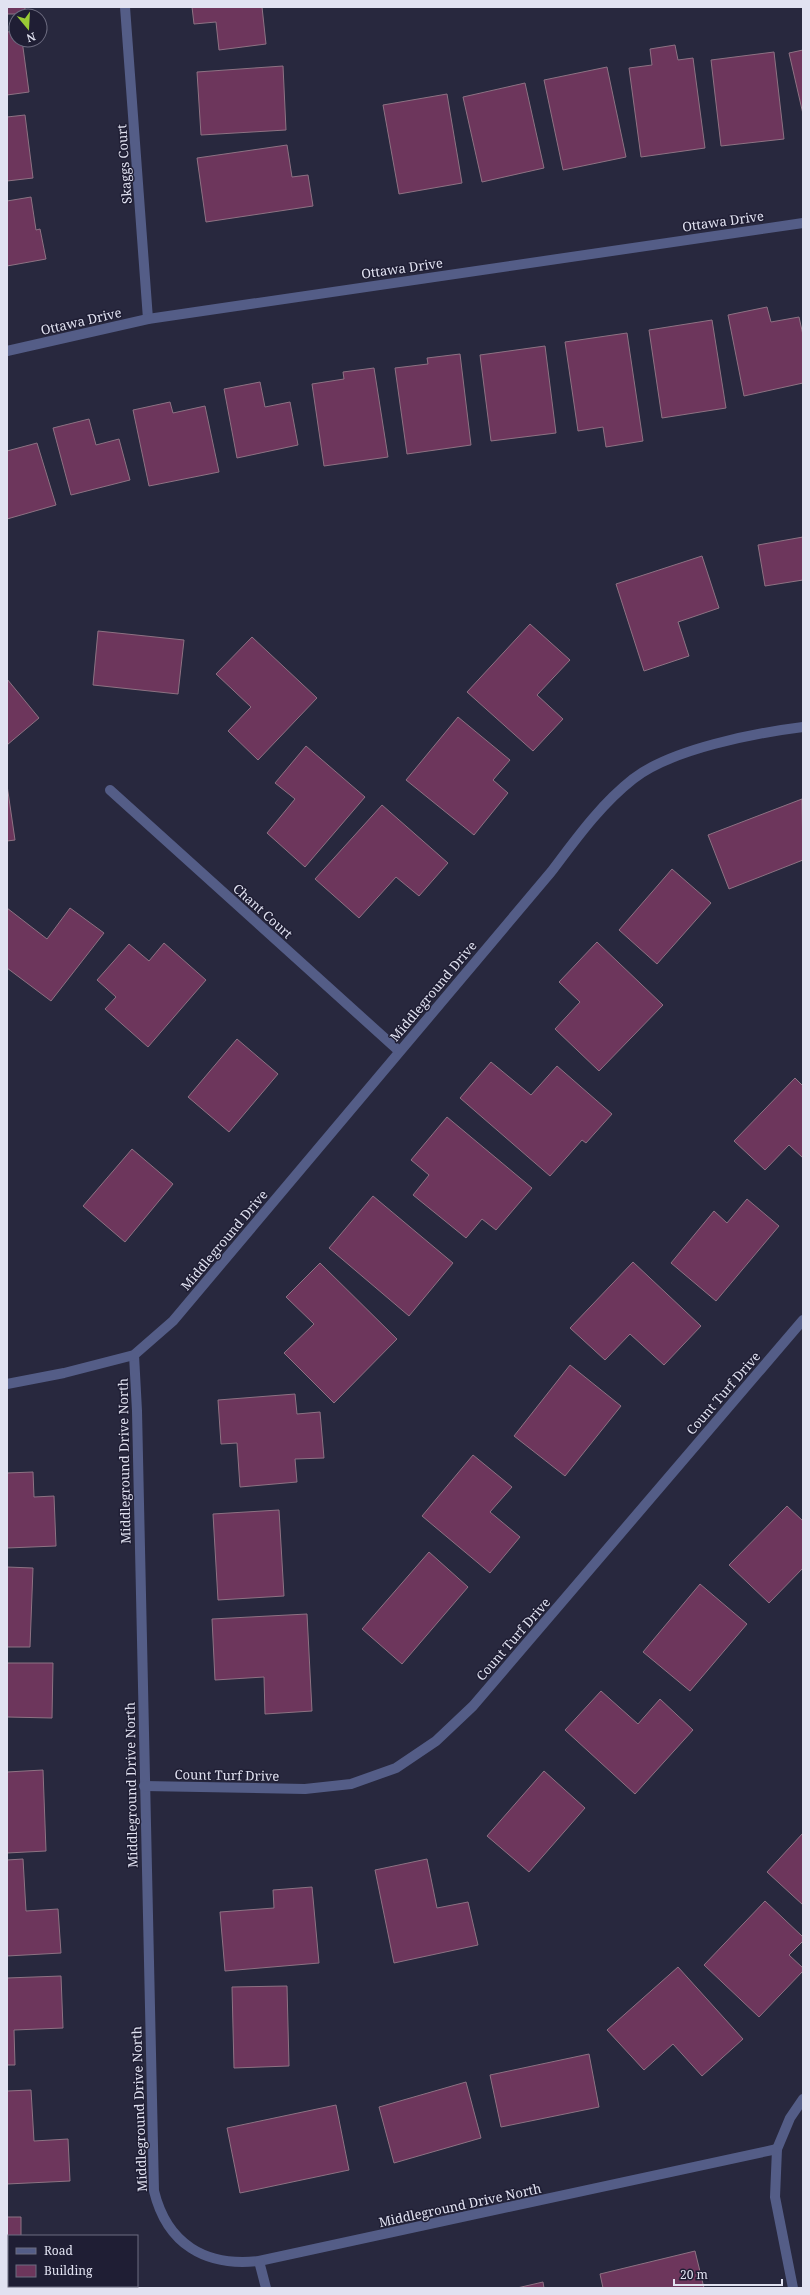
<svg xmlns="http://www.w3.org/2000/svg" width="810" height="2295" font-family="'Noto Serif',serif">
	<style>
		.building { fill: #6d365c; stroke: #8d7283 }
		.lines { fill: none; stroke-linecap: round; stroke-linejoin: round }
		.minor { stroke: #545d87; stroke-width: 10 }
		.labels { text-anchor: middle; stroke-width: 3; stroke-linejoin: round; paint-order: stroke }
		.street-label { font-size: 13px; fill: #e1e2f1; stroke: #1f1e34 }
	</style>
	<rect width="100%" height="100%" fill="#28283e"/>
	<!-- building -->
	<g class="building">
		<rect x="7" y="7" width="18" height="7"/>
		<path d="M192,7H262L266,44L219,50L216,22L194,24Z"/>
		<path d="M16,31V40H22L29,92L7,95V32Z"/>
		<path d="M675,45L678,60L693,58L705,148L641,157L629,68L652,65L650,49Z"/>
		<path d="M803,50V114L789,53Z"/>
		<path d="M774,52L784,139L721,146L711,60Z"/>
		<path d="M283,66L286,130L201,135L197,72Z"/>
		<path d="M607,67L626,157L563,170L544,80Z"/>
		<path d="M525,83L544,168L482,182L463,97Z"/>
		<path d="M447,94L462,183L399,194L383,105Z"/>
		<path d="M25,115L33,178L7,181V117Z"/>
		<path d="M287,145L292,177L308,175L313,206L206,222L197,158Z"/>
		<path d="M31,197L36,230L40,229L46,259L7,266V201Z"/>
		<path d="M767,307L771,322L799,317L803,335V383L744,396L728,315Z"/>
		<path d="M712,320L726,408L662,418L649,330Z"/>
		<path d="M627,333L643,441L606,447L603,427L578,431L565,342Z"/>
		<path d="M545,346L556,433L491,441L480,355Z"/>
		<path d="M460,354L471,445L407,454L395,368L428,364L427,358Z"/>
		<path d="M374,368L388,457L324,466L312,384L344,379L343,372Z"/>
		<path d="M260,382L265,407L290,402L298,445L237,458L224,389Z"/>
		<path d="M170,402L173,413L205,406L219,472L149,486L133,410Z"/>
		<path d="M89,419L96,445L119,439L130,480L71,495L53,428Z"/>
		<path d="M37,443L56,505L7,519V451Z"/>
		<path d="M803,537V580L765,586L758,545Z"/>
		<path d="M702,556L719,608L678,622L689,656L644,671L616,584Z"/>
		<path d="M530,624L570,660L537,695L563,719L533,751L467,692Z"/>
		<path d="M98,631L184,640L178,694L93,685Z"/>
		<path d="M252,637L317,698L258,760L228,731L251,707L216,674Z"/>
		<path d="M7,679L39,718L7,745Z"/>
		<path d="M458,717L510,760L493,780L508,793L474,835L406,780Z"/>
		<path d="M306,746L365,797L305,867L267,833L295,799L275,783Z"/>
		<path d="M7,785L15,840L7,841Z"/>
		<path d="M802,799L803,860L729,889L708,835Z"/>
		<path d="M382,805L448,863L419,896L396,877L359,918L315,879Z"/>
		<path d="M672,869L711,903L657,964L619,930Z"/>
		<path d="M7,908L47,939L70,908L104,933L51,1001L7,968Z"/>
		<path d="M597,942L663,1005L599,1071L555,1029L580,1002L559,982Z"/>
		<path d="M164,943L206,980L148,1047L105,1009L116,997L97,980L129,944L149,961Z"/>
		<path d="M237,1039L278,1074L229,1132L188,1097Z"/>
		<path d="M491,1062L531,1095L557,1066L612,1114L586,1143L582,1140L550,1176L460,1098Z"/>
		<path d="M795,1078L803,1086V1158L789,1145L765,1170L734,1141Z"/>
		<path d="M447,1117L532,1188L496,1230L482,1219L466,1238L413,1195L429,1175L411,1160Z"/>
		<path d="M132,1149L173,1184L125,1242L83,1206Z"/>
		<path d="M373,1196L453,1263L409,1316L329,1248Z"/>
		<path d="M747,1199L779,1226L716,1301L671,1263L714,1211L727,1223Z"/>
		<path d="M633,1262L701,1326L664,1365L630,1334L605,1360L570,1328Z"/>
		<path d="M320,1263L397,1339L334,1403L284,1353L314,1324L286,1297Z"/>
		<path d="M570,1365L621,1406L565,1476L514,1436Z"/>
		<path d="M295,1394L297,1414L320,1412L324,1458L295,1459L297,1482L240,1487L237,1443L221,1444L218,1400Z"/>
		<path d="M473,1455L512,1487L490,1512L520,1537L490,1573L422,1516Z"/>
		<path d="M33,1472L34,1497L54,1496L56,1546L7,1548V1473Z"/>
		<path d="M787,1506L803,1521V1568L769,1603L729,1565Z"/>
		<path d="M279,1510L284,1596L218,1600L213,1514Z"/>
		<path d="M429,1552L468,1587L402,1664L362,1629Z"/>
		<path d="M7,1567L33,1568L30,1647H7Z"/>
		<path d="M700,1584L747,1624L690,1691L643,1652Z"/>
		<path d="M307,1614L312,1711L265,1714L264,1677L215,1680L212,1619Z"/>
		<path d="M7,1663H53L52,1718L7,1717Z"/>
		<path d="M601,1691L638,1724L660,1699L693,1730L635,1794L565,1730Z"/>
		<path d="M43,1770L46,1851L7,1853V1772Z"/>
		<path d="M544,1771L585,1808L529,1872L487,1836Z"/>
		<path d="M803,1833V1905L767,1872Z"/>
		<path d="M23,1859L26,1911L58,1909L61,1953L7,1956V1860Z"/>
		<path d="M427,1859L437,1908L468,1902L478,1945L394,1963L375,1870Z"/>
		<path d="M312,1887L319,1963L225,1971L220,1912L274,1908L273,1890Z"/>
		<path d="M765,1901L803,1937V1941L789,1955L803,1968V1971L759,2017L704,1965Z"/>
		<path d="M678,1967L743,2039L702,2076L673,2044L644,2070L607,2030Z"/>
		<path d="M61,1976L63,2028L14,2030L15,2065H7V1978Z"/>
		<path d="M287,1986L289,2066L234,2068L232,1987Z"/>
		<path d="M589,2054L599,2107L501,2127L490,2075Z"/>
		<path d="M466,2082L481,2138L394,2163L379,2107Z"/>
		<path d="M31,2090L34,2141L68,2139L70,2181L7,2184V2091Z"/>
		<path d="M336,2105L349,2170L240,2193L227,2128Z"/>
		<path d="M7,2217H21V2236H9V2286H77V2288H7Z"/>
		<path d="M695,2251L704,2288H603L600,2274Z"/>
		<path d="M543,2282L544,2288H517Z"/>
	</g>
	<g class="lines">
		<!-- minor -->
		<g class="minor">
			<path d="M125,7L148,319"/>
			<path d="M7,351L148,319L803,223"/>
			<path d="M110,790L399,1051"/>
			<path d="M134,1355L137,1411L154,2191C167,2244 205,2267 259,2261L777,2149"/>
			<path d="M7,1384L64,1373L134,1355L173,1321L551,872C576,839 600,805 633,779C671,749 755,733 803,727"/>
			<path d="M144,1786L305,1789L351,1784L396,1768L436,1741L473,1706L803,1320"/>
			<path d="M259,2261L266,2288"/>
			<path d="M793,2288L775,2197L777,2149L790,2118L803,2099"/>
		</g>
	</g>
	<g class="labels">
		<!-- street labels -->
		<g class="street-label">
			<text transform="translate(124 164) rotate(-94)" y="5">Skaggs Court</text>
			<text transform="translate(723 221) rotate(-8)" y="5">Ottawa Drive</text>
			<text transform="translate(402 268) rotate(-8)" y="5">Ottawa Drive</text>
			<text transform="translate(81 321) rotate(-13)" y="5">Ottawa Drive</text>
			<text transform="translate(263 911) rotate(42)" y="5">Chant Court</text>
			<text transform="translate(433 991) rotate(-50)" y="5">Middleground Drive</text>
			<text transform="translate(224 1240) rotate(-50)" y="5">Middleground Drive</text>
			<text transform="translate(723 1393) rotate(-49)" y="5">Count Turf Drive</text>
			<text transform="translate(124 1461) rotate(-91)" y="5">Middleground Drive North</text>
			<text transform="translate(513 1639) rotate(-49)" y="5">Count Turf Drive</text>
			<text transform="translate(227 1775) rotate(1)" y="5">Count Turf Drive</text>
			<text transform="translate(131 1785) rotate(-91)" y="5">Middleground Drive North</text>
			<text transform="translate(139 2109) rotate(-92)" y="5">Middleground Drive North</text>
			<text transform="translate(460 2205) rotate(-12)" y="5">Middleground Drive North</text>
		</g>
	</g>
	<!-- border -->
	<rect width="810" height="2295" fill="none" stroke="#e1e2f1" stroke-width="16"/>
	<!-- legend -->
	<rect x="8" y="2235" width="130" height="52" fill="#1f1e34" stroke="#6d6c80"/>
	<rect x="16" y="2248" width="20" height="6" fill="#545d87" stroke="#6d6c80"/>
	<text x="44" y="2255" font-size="12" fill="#e1e2f1">Road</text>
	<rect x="16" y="2265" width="20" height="12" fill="#6d365c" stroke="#6d6c80"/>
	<text x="44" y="2275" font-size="12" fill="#e1e2f1">Building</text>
	<!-- north arrow -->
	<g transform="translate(28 28) rotate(162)"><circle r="19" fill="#1f1e34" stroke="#6d6c80"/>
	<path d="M0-3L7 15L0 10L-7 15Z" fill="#99cb35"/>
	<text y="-6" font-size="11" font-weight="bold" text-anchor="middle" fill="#e1e2f1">N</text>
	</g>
	<!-- scale -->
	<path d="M674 2279v6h108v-6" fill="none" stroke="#e1e2f1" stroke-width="2"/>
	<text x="680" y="2279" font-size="12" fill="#e1e2f1" stroke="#1f1e34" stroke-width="3" paint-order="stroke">20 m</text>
</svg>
